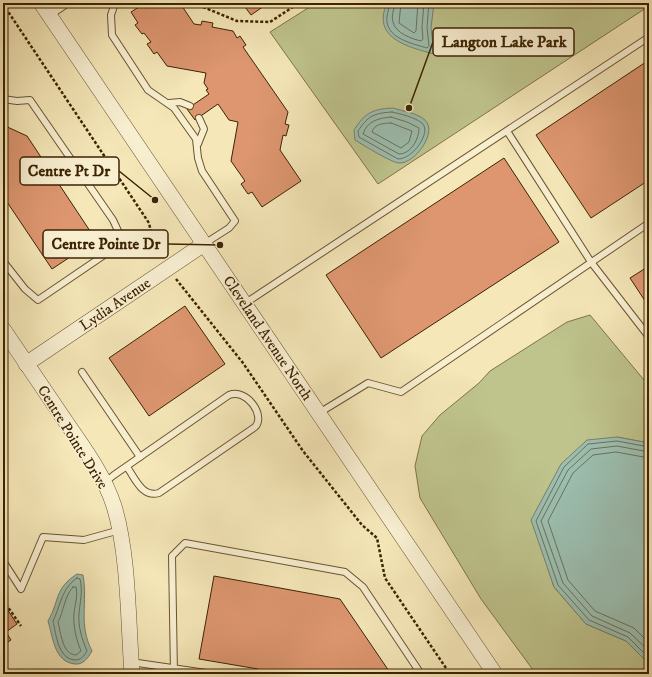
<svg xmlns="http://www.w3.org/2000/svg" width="652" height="677" font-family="'IM FELL DW Pica',serif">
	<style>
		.green { fill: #bfc48d; stroke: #7e7448 }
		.water { fill: #9cbfb1; stroke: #76816b }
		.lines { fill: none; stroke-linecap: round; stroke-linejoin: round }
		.shore { stroke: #6c715a; stroke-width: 1 }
		.building { fill: #dd9670; stroke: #3c2302 }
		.service-casing { stroke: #6a5430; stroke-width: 8 }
		.minor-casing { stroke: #6a5430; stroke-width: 14 }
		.tertiary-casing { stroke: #6a5430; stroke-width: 16 }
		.path { stroke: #3c2302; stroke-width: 2.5; stroke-dasharray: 3 2; stroke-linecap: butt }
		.service { stroke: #f8efd1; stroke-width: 6 }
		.minor { stroke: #f8efd1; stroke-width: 12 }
		.tertiary { stroke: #f8efd1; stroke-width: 15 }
		.labels { text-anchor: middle; stroke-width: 3; stroke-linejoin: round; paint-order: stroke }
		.street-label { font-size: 15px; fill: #3c2302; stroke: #f8efd1 }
		.leader { fill: none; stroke: #3c2302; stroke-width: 1.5 }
		.callout-dot { fill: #3c2302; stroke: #f8efd1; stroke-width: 1.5 }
		.callout { fill: #f8efd1; stroke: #3c2302; stroke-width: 1.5 }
		.callout-label { font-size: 16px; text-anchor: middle; font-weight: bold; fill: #3c2302 }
	</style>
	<rect width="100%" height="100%" fill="#f5e7b8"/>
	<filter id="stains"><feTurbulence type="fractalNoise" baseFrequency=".005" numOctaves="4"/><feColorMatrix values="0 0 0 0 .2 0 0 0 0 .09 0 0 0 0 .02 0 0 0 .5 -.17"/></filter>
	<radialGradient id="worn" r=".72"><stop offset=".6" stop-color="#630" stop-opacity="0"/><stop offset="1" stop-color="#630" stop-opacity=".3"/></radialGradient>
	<!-- green -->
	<g class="green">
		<path d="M316,3H649V6L378,184L270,32Z"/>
		<path d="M590,315L649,386V443L617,437L544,554L554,587L586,624L626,641L649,664V674H536L481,599L420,498L415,466L422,436L440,415L479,383L490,371L567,322Z"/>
	</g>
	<!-- water -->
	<g class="water">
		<path d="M387,3H434L431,28L434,54C408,47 371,38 387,3Z"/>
		<path d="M393,108C402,111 417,113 425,120C438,132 415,164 399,163C392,163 363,145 355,140L354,130C365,113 372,109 393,108Z"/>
		<path d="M617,437L649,443V664L626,641L586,624L554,587L531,520L561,464L587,440Z"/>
		<path d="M77,574L83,575C88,603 78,624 92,651C88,658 83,665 75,664C54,662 53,637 48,621C60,600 54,589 77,574Z"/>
	</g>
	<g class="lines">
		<!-- shore -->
		<g class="shore">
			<path d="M390,3C389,9 386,16 387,22C389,39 414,44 427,48L429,46L427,27L429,3"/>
			<path d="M395,3C394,9 391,16 393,22C395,33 412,39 421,41L423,39L422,27L424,3"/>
			<path d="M401,3L399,23L414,33L416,31L418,3"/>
			<path d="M392,112C401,114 414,117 422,123C432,132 413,159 398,159L359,137L358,131C368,116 374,113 392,112Z"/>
			<path d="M391,117L407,122L419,128C419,139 411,154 399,154L363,134C367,121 379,118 391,117Z"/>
			<path d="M391,123L412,131L409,142L401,148L372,132C374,124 384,123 391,123Z"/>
			<path d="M649,447L617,441L588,444L564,467L536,521L558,585L589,620L628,637L649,658"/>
			<path d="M649,452L617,446L591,449L568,470L541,521L563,583L592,616L630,633L649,651"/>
			<path d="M649,458L616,452L593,455L573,473L548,521L568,580L595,611L634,628L649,643"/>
			<path d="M77,578L80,579C83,592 80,601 79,614C78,627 82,639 87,651C84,656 81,660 75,660C58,659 56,634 53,621C61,605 61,589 77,578Z"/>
			<path d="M73,587H76C78,596 75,604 74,613C73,626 76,639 81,651L76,655C62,654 61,633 58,622C64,611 64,597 73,587Z"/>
		</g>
	</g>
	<!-- building -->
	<g class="building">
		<path d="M145,3H185L182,6L194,24L201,25L202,21L213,23L212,27L233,31L237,38L240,36L246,45L243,47L288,112L285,124L289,125L286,136L283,135L280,150L301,181L262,207L252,192L248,194L241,184L245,181L231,161L238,122L229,120L218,104L195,120L187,109L209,94L206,90L208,89L204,83L206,73L167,66L157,52L154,54L147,44L151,42L144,33L142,34L135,25L138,23L131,12Z"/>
		<path d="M242,3H267V4L251,15Z"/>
		<path d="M649,60V180L591,218L536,135Z"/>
		<path d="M3,125L27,136L96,240L52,269L3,196Z"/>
		<path d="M504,158L559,242L381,358L326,275Z"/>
		<path d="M649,266V307L630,278Z"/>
		<path d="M185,306L225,364L149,416L109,358Z"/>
		<path d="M214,576L340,599L391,674H257L258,669L199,659Z"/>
		<path d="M3,603L17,624L6,632L11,640L3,645Z"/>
	</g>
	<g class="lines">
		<!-- service casing -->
		<g class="service-casing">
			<g id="service">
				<path d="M115,3L111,15L112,35L148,90L174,108L196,139L198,158L202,171L235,221L229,228L204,244"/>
				<path d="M3,99L17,101L30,100L113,220L119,233L113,249L38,300L25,289L3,261"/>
				<path d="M169,103L180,102L190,106"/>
				<path d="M507,131L591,262L649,337"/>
				<path d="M198,144L204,129L199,118"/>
				<path d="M244,304L649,37"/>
				<path d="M82,372L140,457"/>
				<path d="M319,413L368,383L401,392L649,223"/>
				<path d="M104,483L114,475L229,395C247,388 266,416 255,427L159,493C142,498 135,478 127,467"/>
				<path d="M3,561L21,589L43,537L84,540L120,530"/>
				<path d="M131,662L213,674"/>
				<path d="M174,674L172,556L185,543L345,572L363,587L421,674"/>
			</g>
		</g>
		<!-- minor casing -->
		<g class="minor-casing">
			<path id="minor" d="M48,13L63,3"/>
		</g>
		<!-- tertiary casing -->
		<g class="tertiary-casing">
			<g id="tertiary">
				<path d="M41,3L495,674"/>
				<path d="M3,329C24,360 45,391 66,422C84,448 104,475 114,506C129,555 128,622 132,674"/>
				<path d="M26,364L204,244"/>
			</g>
		</g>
		<!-- path -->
		<g class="path">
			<path d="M200,3L203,7L237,21L270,22L299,3"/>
			<path d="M3,4L149,223L154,245L161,256"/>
			<path d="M176,279L243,363L303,451L362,525L377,538L385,578L450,674"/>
			<path d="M3,600L21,626"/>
		</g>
		<!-- service -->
		<use href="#service" class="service"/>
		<!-- minor -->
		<use href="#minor" class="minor"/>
		<!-- tertiary -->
		<use href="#tertiary" class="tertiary"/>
	</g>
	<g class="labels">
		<!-- street labels -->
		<g class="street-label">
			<text transform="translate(115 304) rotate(-34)" y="5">Lydia Avenue</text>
			<text transform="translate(268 338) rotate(56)" y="5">Cleveland Avenue North</text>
			<text transform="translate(73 437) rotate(58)" y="5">Centre Pointe Drive</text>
		</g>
	</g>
	<!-- callouts -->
	<path class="leader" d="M409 108L433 42M155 200L119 171M220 245L168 244"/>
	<g class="callout-dot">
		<circle cx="409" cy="108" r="4"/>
		<circle cx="155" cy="200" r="4"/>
		<circle cx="220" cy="245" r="4"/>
	</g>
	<g class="callout">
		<rect x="433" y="28" width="141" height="28" rx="4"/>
		<rect x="20" y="157" width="99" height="28" rx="4"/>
		<rect x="43" y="230" width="125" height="28" rx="4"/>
	</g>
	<g class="callout-label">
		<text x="504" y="47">Langton Lake Park</text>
		<text x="69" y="176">Centre Pt Dr</text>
		<text x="106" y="249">Centre Pointe Dr</text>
	</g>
	<!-- margin -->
	<rect width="652" height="677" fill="none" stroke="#f5e7b8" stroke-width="16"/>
	<rect x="4" y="4" width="644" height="669" fill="none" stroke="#3c2302" stroke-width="2"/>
	<rect x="8" y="8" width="636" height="661" fill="none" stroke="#3c2302"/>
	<rect width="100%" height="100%" filter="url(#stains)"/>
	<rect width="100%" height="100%" fill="url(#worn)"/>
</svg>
